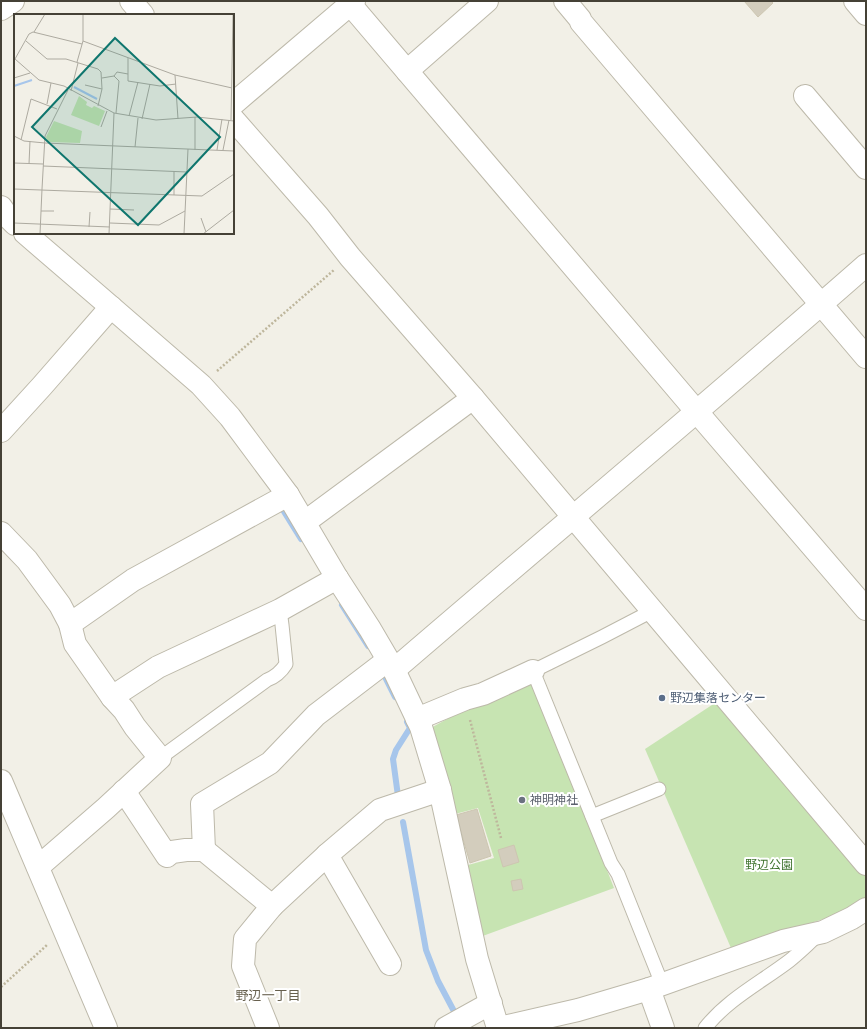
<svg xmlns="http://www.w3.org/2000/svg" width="867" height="1029" font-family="Figtree,'Noto Sans JP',sans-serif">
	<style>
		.green { fill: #c7e4b2 }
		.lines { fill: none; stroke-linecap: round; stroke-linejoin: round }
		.stream { stroke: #a7c6eb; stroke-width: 6 }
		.building { fill: #d3cdbd; stroke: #cdc6b1 }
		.service-casing { stroke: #bdb9aa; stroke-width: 15 }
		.minor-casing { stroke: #bdb9aa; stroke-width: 24 }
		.path { stroke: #beb69c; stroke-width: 2.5; stroke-dasharray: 2 2; stroke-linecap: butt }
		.service { stroke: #fff; stroke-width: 13 }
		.minor { stroke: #fff; stroke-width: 22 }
		.service-dot { fill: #5c6f8a; stroke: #fff; stroke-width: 1.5 }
		.worship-dot { fill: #6b7280; stroke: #fff; stroke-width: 1.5 }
		.labels { text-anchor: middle; stroke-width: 4; stroke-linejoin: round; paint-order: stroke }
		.service-label { font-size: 12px; fill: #4e5e75; stroke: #fff; text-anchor: start }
		.worship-label { font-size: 12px; fill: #5b616d; stroke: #fff; text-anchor: start }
		.park-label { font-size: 12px; fill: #3e722d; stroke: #fff }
		.neighbourhood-label { font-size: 13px; fill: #67604e; stroke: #fff }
		.inset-river { fill: none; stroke: #a7c6eb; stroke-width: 2 }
		.inset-road { fill: none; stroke: #adaaa0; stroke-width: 1 }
		.view { fill: #0f766e; fill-opacity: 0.15; stroke: #0f766e; stroke-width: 2 }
		.inset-edge { fill: none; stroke: #454136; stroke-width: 2 }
	</style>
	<rect width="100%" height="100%" fill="#f2f0e7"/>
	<!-- green -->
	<g class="green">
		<path d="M530,682L534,685L614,888L480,937L473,887L468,865L494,858L478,808L455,814L429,729L458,713Z"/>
		<path d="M718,701L866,873V897L852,910L731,948L645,749Z"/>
	</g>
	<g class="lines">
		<!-- stream -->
		<g class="stream">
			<path d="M283,510L301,539"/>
			<path d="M342,605L368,646"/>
			<path d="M381,669L395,697"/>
			<path d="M398,796L393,759L396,750L410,728L407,722"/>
			<path d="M403,822L426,950L438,981L456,1015"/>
		</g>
	</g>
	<!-- building -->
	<g class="building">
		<path d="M744,1H771L773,3L758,17Z"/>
		<path d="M477,809L491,856L470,863L456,815Z"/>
		<path d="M514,845L519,862L503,867L498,850Z"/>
		<path d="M521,879L523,889L513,891L511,881Z"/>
	</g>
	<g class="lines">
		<!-- service casing -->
		<g class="service-casing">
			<g id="service">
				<path d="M652,611L602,637L533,671L611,863L618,874L662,984"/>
				<path d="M160,758L267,680C275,677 281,672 286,664L282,625L280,610"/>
				<path d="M592,816L659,789"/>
				<path d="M705,1028C728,999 760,983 789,961C798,954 807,945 816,937"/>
			</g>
		</g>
		<!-- minor casing -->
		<g class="minor-casing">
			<g id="minor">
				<path d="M131,1L143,15"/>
				<path d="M565,1L580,19L581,22L866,357"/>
				<path d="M855,1L866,14"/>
				<path d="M350,4L697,412L866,609"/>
				<path d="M1,9L13,1"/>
				<path d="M407,71L487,1"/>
				<path d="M805,96L866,168"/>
				<path d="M233,104L354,1"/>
				<path d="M233,119L318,216L350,257L473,398L866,864"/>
				<path d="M1,207L8,217L15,224"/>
				<path d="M25,233L111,307L201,385L230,417L288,495L337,578L370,629L394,670L421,727L440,790L477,959L498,1028"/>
				<path d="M1,431L42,386L111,307"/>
				<path d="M305,522L473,398"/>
				<path d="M1,533L27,560L60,605L70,624L75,644L112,697L124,710L135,727L160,758L106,808L38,867"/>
				<path d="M70,624L133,580L288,495"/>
				<path d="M394,670C551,535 710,402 866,265"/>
				<path d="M112,697L158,667L280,610L337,578"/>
				<path d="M417,719L465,699L483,694L533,671"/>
				<path d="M1,781L106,1028"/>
				<path d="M124,791L167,856L172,852L186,850H204L272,906"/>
				<path d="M204,850L202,804L270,763L316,715L388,660"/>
				<path d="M327,855L390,964"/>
				<path d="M649,989L663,1028"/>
				<path d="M268,1028L243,966L245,939L272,906L327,855L380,810L440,790"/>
				<path d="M446,1028L491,1003"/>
				<path d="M499,1028L578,1010L649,989L783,941L823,932L852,918L866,909"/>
			</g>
		</g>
		<!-- path -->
		<g class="path">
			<path d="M217,371L334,270"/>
			<path d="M470,720L501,838"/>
			<path d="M1,987L47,945"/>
		</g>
		<!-- service -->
		<use href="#service" class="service"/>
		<!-- minor -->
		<use href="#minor" class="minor"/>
	</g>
	<!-- markers -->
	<circle class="service-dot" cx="662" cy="698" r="4"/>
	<circle class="worship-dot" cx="522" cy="800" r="4"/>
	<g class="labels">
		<!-- service labels -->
		<g class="service-label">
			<text x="670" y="702">野辺集落センター</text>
		</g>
		<!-- worship labels -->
		<g class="worship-label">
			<text x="530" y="804">神明神社</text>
		</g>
		<!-- park labels -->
		<g class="park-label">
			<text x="769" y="869">野辺公園</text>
		</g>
		<!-- neighbourhood labels -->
		<g class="neighbourhood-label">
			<text x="268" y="1000">野辺一丁目</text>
		</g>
	</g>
	<!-- overview -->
	<g transform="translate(14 14)">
		<rect width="220" height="220" fill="#f2f0e7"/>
		<path d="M65,82L73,88L72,91L78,94L80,92L91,97L85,112L57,101ZM40,107L68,117L66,129L33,128L32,123Z" fill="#c7e4b2"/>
		<path class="inset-river" d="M0,72L18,66M60,73L83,85"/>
		<path class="inset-road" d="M20,18L31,0M12,27L33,45H52L84,55L87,58L88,75L84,92M69,27L161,61L218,74M68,30L19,18L15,20L1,45L25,66L50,72L100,99L142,106L183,103L220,107M114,44V67L146,72L162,70M63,48L69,27V0M161,61L164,105M100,62L105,67L102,99M0,64L16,59M88,64L100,62L103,58L114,60M71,71L88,75M57,77L64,49M33,90L37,69M115,102L124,68M128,105L136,70M217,106L219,0M87,113L93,97M0,122L10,127L31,129L220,137M7,126L17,85L43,95M121,133L124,104M181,136V103M203,136L208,105M209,136L215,106M0,149L29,150M15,150L16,127M29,152L173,158M0,175L188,182L220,160M28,175L31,122L54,76M160,181V157M96,195L120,196M27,197H40M187,204L192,218M0,209L96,213M96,209L145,211L171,197M75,213L76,198M26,220L28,175M95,220L100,99M170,220L174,135M189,220L220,196"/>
		<path class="view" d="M101,24L206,123L124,211L18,113Z"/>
		<rect width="220" height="220" class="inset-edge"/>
	</g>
	<!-- border -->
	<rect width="867" height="1029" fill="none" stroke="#454136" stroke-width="4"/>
</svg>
